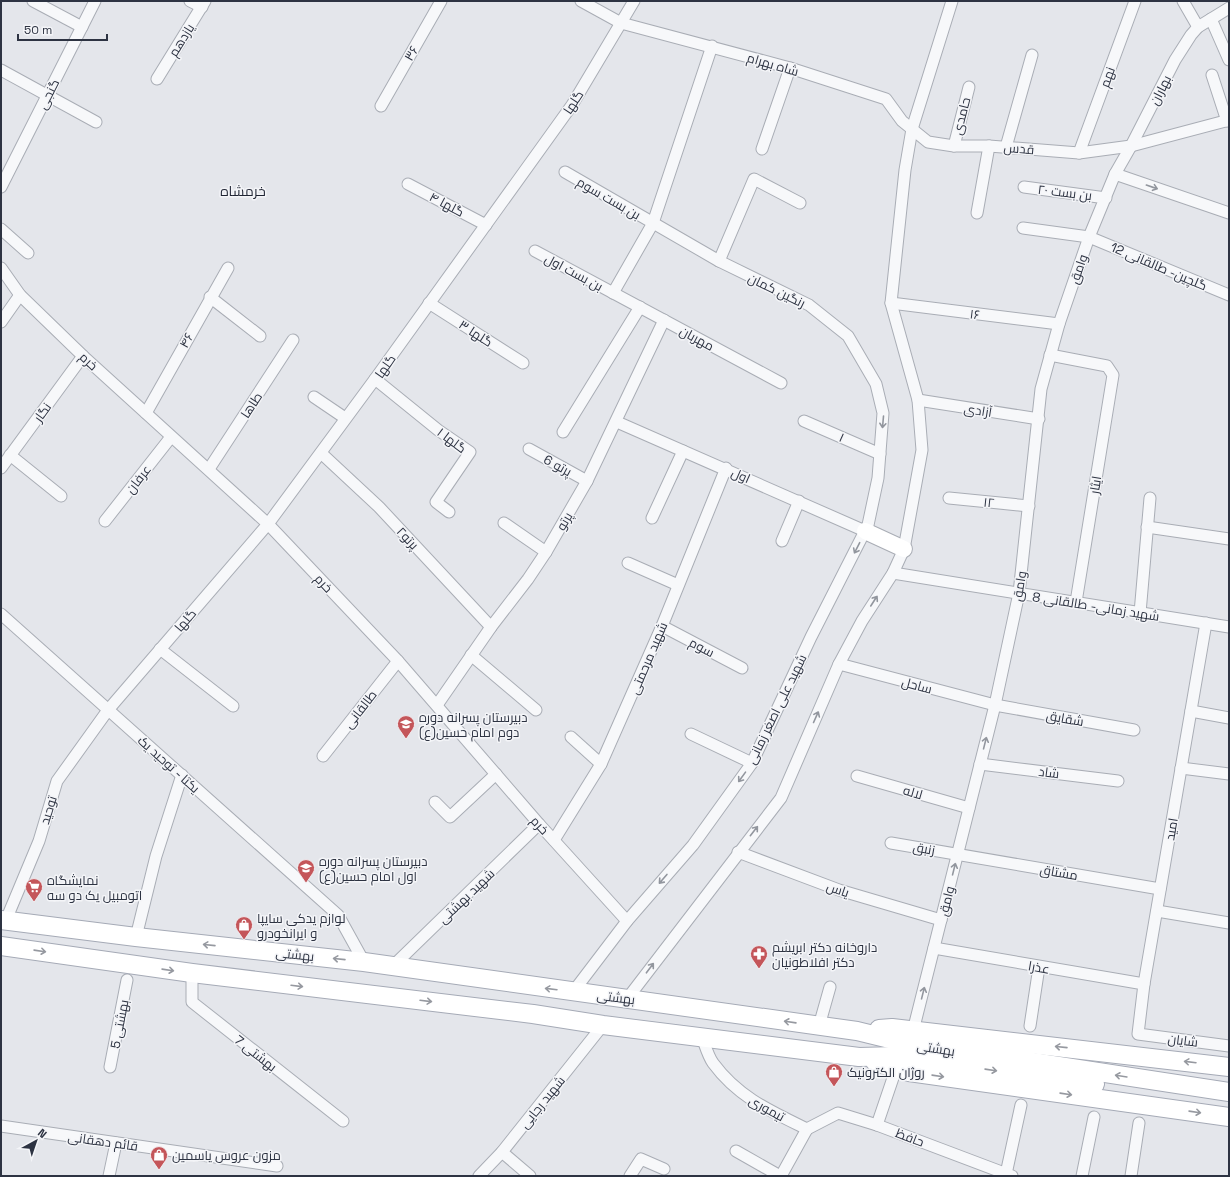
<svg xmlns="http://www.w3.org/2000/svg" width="1230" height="1177" font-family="'Space Grotesk',Cairo,sans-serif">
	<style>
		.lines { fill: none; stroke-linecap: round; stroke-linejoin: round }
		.street-casing { stroke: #a9adb5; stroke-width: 13 }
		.secondary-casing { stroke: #a9adb5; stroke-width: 18 }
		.primary-casing { stroke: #a5aab6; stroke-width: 20 }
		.street { stroke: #f7f8fa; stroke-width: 11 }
		.secondary { stroke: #fff; stroke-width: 16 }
		.primary { stroke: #fff; stroke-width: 18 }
		.oneway { stroke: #92969e }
		.oneway2 { stroke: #9699a0 }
		.labels { text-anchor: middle; stroke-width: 3; stroke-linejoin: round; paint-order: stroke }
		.street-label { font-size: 13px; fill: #2d3342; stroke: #f4f5f8 }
		.poi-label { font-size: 13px; fill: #2d3342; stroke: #f4f5f8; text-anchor: start }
		.neighbourhood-label { font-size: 14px; fill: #1f2433; stroke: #f4f5f8 }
	</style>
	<rect width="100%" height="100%" fill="#e4e6eb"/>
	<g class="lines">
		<!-- street casing -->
		<g class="street-casing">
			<g id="street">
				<path d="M33,1L82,27"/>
				<path d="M190,1L202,7"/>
				<path d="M581,1L621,23L790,68L886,99L902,121L928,142L954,146H989L1079,153L1131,146L1229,120"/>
				<path d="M1183,1L1198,27"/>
				<path d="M1211,19L1229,60"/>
				<path d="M1,70L96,122"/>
				<path d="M1212,75L1227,121"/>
				<path d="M157,79L205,1"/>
				<path d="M381,106L441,1"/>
				<path d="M954,146L969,87"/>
				<path d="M1006,147L1032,55"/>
				<path d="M762,149L790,68"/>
				<path d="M1079,153L1135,1"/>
				<path d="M565,172L719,261L809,305L848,336L876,384L883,413L878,478L868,525L811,637L752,763L693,845L627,921L573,992"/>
				<path d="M1115,174L1229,213"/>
				<path d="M408,184L486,225"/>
				<path d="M1,187L95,1"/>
				<path d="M1024,187L1106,198"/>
				<path d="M977,213L989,146"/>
				<path d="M1023,228L1089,237L1229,295"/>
				<path d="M1,229L28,253"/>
				<path d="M535,251L781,383"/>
				<path d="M719,261L754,179L800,203"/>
				<path d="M1,268L20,295L83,356L268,524L398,661L539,824L627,921"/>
				<path d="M613,293L653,223L712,46"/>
				<path d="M210,297L260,336"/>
				<path d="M429,303L523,363"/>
				<path d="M891,303L1059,324"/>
				<path d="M1,322L20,295"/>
				<path d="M1050,355L1107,366L1113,375L1076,602"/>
				<path d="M375,379L438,430L470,452L436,502L449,512"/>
				<path d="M314,397L345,418"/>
				<path d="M918,400L1039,419"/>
				<path d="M146,413L228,268"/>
				<path d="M804,421L880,454"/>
				<path d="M617,422L865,531"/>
				<path d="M563,432L640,307"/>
				<path d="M529,449L587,481"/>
				<path d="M321,453L379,507L491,627"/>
				<path d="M10,455L61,496"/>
				<path d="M1,468L83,356"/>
				<path d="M209,469L293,340"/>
				<path d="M949,498L1029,506"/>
				<path d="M652,518L683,451"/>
				<path d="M105,521L171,437"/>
				<path d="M504,523L546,552"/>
				<path d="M1147,527L1229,539"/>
				<path d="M782,541L799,501"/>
				<path d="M628,563L678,585"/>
				<path d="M893,573L1229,627"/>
				<path d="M1140,613L1150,498"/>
				<path d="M1,614L338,915L364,962"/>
				<path d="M1206,623L1144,984L1138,1034L1229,1046"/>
				<path d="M662,626L742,668"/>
				<path d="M160,649L233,706"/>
				<path d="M471,655L536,710"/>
				<path d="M839,664L995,705L1134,730"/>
				<path d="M437,705L491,627L528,579L546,552L587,481L664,320"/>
				<path d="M1191,711L1229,718"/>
				<path d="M691,734L752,763"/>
				<path d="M571,737L601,764"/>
				<path d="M323,756L398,661"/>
				<path d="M980,764L1118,781"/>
				<path d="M1181,768L1229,774"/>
				<path d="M857,776L969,808"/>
				<path d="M435,802L450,817L496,774"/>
				<path d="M554,840L601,764L662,626L726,468"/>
				<path d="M891,843L1160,889"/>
				<path d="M738,852L839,890L941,920"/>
				<path d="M1157,911L1229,923"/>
				<path d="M6,920L39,841L57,781L108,710L268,524L375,379L572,105L634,1"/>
				<path d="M136,937L156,856L182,775"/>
				<path d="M934,948L1144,984"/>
				<path d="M392,967L539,824"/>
				<path d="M192,973V1002L343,1121"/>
				<path d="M627,999L781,798L839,664L862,621L893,573L904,549L922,450L918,400L891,303L905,170L912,129L952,1"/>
				<path d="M819,1026L830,987"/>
				<path d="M1030,1026L1039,967"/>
				<path d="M913,1031L995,705L1019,593L1041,389L1059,324L1089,237L1115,174L1131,146L1175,60L1191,35L1198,27L1229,8"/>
				<path d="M702,1037C705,1045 708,1056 713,1063C738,1097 770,1111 807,1129"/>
				<path d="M110,1067L127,980"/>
				<path d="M877,1125L896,1069"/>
				<path d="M1,1126L277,1166"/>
				<path d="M807,1129L838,1113L877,1125L1012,1176"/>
				<path d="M736,1151L780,1176"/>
				<path d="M502,1152L530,1176"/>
				<path d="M1006,1174L1021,1105"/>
				<path d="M109,1176L116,1143"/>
				<path d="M479,1176L502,1152L603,1025"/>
				<path d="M630,1176L641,1159L664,1169"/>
				<path d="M781,1176L807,1129"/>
				<path d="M1082,1176L1094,1117"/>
				<path d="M1131,1176L1139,1123"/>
			</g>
		</g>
		<!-- secondary casing -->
		<g class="secondary-casing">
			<path id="secondary" d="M865,531L904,549"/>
		</g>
		<!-- primary casing -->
		<g class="primary-casing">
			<g id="primary">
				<path d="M1,920L136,937L364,962L857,1031L902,1042L1229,1092"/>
				<path d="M1,946L192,973L533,1014L603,1025L859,1057L897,1056L1095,1084"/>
				<path d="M879,1029L892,1028L1229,1067"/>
				<path d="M875,1062L909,1072L1229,1117"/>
			</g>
		</g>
		<!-- street -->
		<use href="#street" class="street"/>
		<!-- secondary -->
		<use href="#secondary" class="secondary"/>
		<!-- primary -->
		<use href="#primary" class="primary"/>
	</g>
	<!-- one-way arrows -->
	<defs><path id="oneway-shaft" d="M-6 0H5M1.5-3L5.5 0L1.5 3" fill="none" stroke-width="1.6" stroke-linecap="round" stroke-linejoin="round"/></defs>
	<g class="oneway">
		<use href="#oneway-shaft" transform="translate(1152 187) rotate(19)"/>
		<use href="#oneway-shaft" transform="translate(883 422) rotate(95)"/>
		<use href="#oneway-shaft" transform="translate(857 548) rotate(117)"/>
		<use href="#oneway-shaft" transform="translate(874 601) rotate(-57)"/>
		<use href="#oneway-shaft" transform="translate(816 717) rotate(-66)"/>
		<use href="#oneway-shaft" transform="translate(985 743) rotate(-76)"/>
		<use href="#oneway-shaft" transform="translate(742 777) rotate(126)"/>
		<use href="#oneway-shaft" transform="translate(754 831) rotate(-52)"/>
		<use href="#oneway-shaft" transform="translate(954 869) rotate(-76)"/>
		<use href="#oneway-shaft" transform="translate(663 879) rotate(131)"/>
		<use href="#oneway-shaft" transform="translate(650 968) rotate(-53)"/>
		<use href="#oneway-shaft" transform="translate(923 993) rotate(-76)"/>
	</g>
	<g class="oneway2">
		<use href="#oneway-shaft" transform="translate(209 945) rotate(-174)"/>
		<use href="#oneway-shaft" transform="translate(40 951) rotate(8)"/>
		<use href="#oneway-shaft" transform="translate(339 959) rotate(-174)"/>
		<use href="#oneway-shaft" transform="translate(168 970) rotate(8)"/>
		<use href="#oneway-shaft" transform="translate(297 986) rotate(7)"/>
		<use href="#oneway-shaft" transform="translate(551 989) rotate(-173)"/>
		<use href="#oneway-shaft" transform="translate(426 1001) rotate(7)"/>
		<use href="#oneway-shaft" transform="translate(790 1022) rotate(-172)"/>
		<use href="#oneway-shaft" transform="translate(1061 1047) rotate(-174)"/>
		<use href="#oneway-shaft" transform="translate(1190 1062) rotate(-173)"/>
		<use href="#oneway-shaft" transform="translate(991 1070) rotate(8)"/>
		<use href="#oneway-shaft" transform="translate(938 1076) rotate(8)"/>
		<use href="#oneway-shaft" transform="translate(1121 1076) rotate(-171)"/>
		<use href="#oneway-shaft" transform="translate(1066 1094) rotate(8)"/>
		<use href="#oneway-shaft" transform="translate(1195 1112) rotate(8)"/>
	</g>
	<!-- icons -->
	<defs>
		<g id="school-pin" transform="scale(0.9)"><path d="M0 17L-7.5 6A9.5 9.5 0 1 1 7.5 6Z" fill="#c4565a" stroke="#f4f5f8"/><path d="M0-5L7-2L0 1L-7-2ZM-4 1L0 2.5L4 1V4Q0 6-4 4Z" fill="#fff"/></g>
		<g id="supermarket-pin" transform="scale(0.9)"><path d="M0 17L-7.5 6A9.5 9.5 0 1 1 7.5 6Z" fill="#c4565a" stroke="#f4f5f8"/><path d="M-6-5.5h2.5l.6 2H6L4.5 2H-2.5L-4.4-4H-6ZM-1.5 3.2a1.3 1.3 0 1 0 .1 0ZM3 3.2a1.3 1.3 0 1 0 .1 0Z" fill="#fff"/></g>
		<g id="shop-pin" transform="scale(0.9)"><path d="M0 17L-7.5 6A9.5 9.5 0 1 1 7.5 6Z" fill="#c4565a" stroke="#f4f5f8"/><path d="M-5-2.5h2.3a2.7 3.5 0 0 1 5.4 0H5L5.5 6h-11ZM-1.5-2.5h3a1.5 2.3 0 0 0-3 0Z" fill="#fff"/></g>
		<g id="pharmacy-pin" transform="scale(0.9)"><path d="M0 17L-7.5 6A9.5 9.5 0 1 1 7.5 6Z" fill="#c4565a" stroke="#f4f5f8"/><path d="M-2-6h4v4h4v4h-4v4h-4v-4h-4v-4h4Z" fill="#fff"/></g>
	</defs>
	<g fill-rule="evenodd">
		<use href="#school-pin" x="406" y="724"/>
		<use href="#school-pin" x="306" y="868"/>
		<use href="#supermarket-pin" x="34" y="887"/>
		<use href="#shop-pin" x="244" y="925"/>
		<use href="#pharmacy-pin" x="759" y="954"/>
		<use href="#shop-pin" x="834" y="1072"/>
		<use href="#shop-pin" x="159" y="1155"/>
	</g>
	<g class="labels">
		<!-- street labels -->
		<g class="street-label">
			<text transform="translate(181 40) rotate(-58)" y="5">یازدهم</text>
			<text transform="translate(411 53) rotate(-60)" y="5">۳۶</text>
			<text transform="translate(773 64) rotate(16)" y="5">شاه بهرام</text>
			<text transform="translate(1107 77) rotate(-70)" y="5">نهم</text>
			<text transform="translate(1160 90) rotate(-63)" y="5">بهاران</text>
			<text transform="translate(48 94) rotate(-63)" y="5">گنجی</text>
			<text transform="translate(573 102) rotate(-57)" y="5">گلها</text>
			<text transform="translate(961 116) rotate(-76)" y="5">حامدی</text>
			<text transform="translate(1019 148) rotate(5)" y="5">قدس</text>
			<text transform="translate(1065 192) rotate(7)" y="5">بن بست ۲۰</text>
			<text transform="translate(609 198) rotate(30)" y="5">بن بست سوم</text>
			<text transform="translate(447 204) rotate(28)" y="5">گلها ۴</text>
			<text transform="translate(1159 266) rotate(23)" y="5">گلچین- طالقانی 12</text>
			<text transform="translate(1078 269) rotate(-71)" y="5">وامق</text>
			<text transform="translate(574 272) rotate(28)" y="5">بن بست اول</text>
			<text transform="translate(777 290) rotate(26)" y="5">رنگین کمان</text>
			<text transform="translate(975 314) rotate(7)" y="5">۱۶</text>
			<text transform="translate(476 333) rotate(33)" y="5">گلها ۳</text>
			<text transform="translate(697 338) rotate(28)" y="5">مهربان</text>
			<text transform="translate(186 340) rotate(-61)" y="5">۴۶</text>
			<text transform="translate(89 361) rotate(43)" y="5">خرم</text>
			<text transform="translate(385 366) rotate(-55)" y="5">گلها</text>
			<text transform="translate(251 405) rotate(-57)" y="5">طاها</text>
			<text transform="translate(978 410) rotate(9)" y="5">آزادی</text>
			<text transform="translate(42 412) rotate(-54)" y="5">نگار</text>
			<text transform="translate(842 437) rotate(24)" y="5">۱</text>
			<text transform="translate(452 440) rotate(37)" y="5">گلها ۱</text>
			<text transform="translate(558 465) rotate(29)" y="5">پرتو 6</text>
			<text transform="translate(741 475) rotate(24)" y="5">اول</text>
			<text transform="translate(138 479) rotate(-52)" y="5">عرفان</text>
			<text transform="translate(1095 485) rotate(-81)" y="5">ایثار</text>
			<text transform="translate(989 502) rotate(6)" y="5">۱۲</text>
			<text transform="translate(564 521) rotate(-60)" y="5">پرتو</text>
			<text transform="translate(408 538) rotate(47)" y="5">پرتو۲</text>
			<text transform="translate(324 583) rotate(47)" y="5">خرم</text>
			<text transform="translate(1019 586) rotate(-81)" y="5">وامق</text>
			<text transform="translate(1096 606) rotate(9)" y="5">شهید زمانی- طالقانی 8</text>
			<text transform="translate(185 620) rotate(-49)" y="5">گلها</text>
			<text transform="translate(702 647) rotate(28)" y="5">سوم</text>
			<text transform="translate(648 658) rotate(-67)" y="5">شهید مرحمتی</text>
			<text transform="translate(917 685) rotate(15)" y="5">ساحل</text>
			<text transform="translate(360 709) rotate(-52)" y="5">طالقانی</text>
			<text transform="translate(776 709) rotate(-64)" y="5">شهید علی اصغر زمانی</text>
			<text transform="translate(1065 718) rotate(10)" y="5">شقایق</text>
			<text transform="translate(169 764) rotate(42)" y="5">یکتا - توحید یک</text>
			<text transform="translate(1049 772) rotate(7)" y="5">شاد</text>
			<text transform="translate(913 792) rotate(16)" y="5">لاله</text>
			<text transform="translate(48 810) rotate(-73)" y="5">توحید</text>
			<text transform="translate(540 825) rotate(47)" y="5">خرم</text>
			<text transform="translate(1171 829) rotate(-80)" y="5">امید</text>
			<text transform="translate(924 848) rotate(10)" y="5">زنبق</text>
			<text transform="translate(1059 872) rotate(10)" y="5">مشتاق</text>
			<text transform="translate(838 889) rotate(19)" y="5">یاس</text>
			<text transform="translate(466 896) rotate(-44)" y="5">شهید بهشتی</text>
			<text transform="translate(946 901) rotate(-76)" y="5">وامق</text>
			<text transform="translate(295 954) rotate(6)" y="5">بهشتی</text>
			<text transform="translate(1039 967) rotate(10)" y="5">عذرا</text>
			<text transform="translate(616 997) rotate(7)" y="5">بهشتی</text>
			<text transform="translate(119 1024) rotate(-79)" y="5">بهشتی 5</text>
			<text transform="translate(1183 1040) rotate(7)" y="5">شایان</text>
			<text transform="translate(936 1048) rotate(9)" y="5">بهشتی</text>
			<text transform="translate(256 1053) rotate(38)" y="5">بهشتی 7</text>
			<text transform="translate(542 1102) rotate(-51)" y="5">شهید رجایی</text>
			<text transform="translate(767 1108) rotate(29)" y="5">تیموری</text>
			<text transform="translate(910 1137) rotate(21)" y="5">حافظ</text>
			<text transform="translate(103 1141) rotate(8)" y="5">قائم دهقانی</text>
		</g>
		<!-- poi labels -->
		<g class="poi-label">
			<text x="419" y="722">دبیرستان پسرانه دوره<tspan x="419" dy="15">دوم امام حسین(ع)</tspan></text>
			<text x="319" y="866">دبیرستان پسرانه دوره<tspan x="319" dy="15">اول امام حسین(ع)</tspan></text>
			<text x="47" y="885">نمایشگاه<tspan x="47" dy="15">اتومبیل یک دو سه</tspan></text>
			<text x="257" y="923">لوازم یدکی سایپا<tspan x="257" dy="15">و ایرانخودرو</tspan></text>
			<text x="772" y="952">داروخانه دکتر ابریشم<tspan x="772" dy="15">دکتر افلاطونیان</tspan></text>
			<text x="847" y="1077">روژان الکترونیک</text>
			<text x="172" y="1160">مزون عروس یاسمین</text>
		</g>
		<!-- neighbourhood labels -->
		<g class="neighbourhood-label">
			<text x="243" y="196">خرمشاه</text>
		</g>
	</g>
	<!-- border -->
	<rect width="1230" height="1177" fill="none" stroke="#2d3342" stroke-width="4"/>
	<!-- north arrow -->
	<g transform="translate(36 1141) rotate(40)" stroke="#f4f5f8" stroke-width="3" paint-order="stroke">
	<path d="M0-3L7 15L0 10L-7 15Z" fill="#2d3342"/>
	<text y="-6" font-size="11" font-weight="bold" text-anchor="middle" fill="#2d3342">N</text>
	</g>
	<!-- scale -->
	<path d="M18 34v6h89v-6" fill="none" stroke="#2d3342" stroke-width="2"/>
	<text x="24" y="34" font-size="12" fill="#2d3342" stroke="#f4f5f8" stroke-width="3" paint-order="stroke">50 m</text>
</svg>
